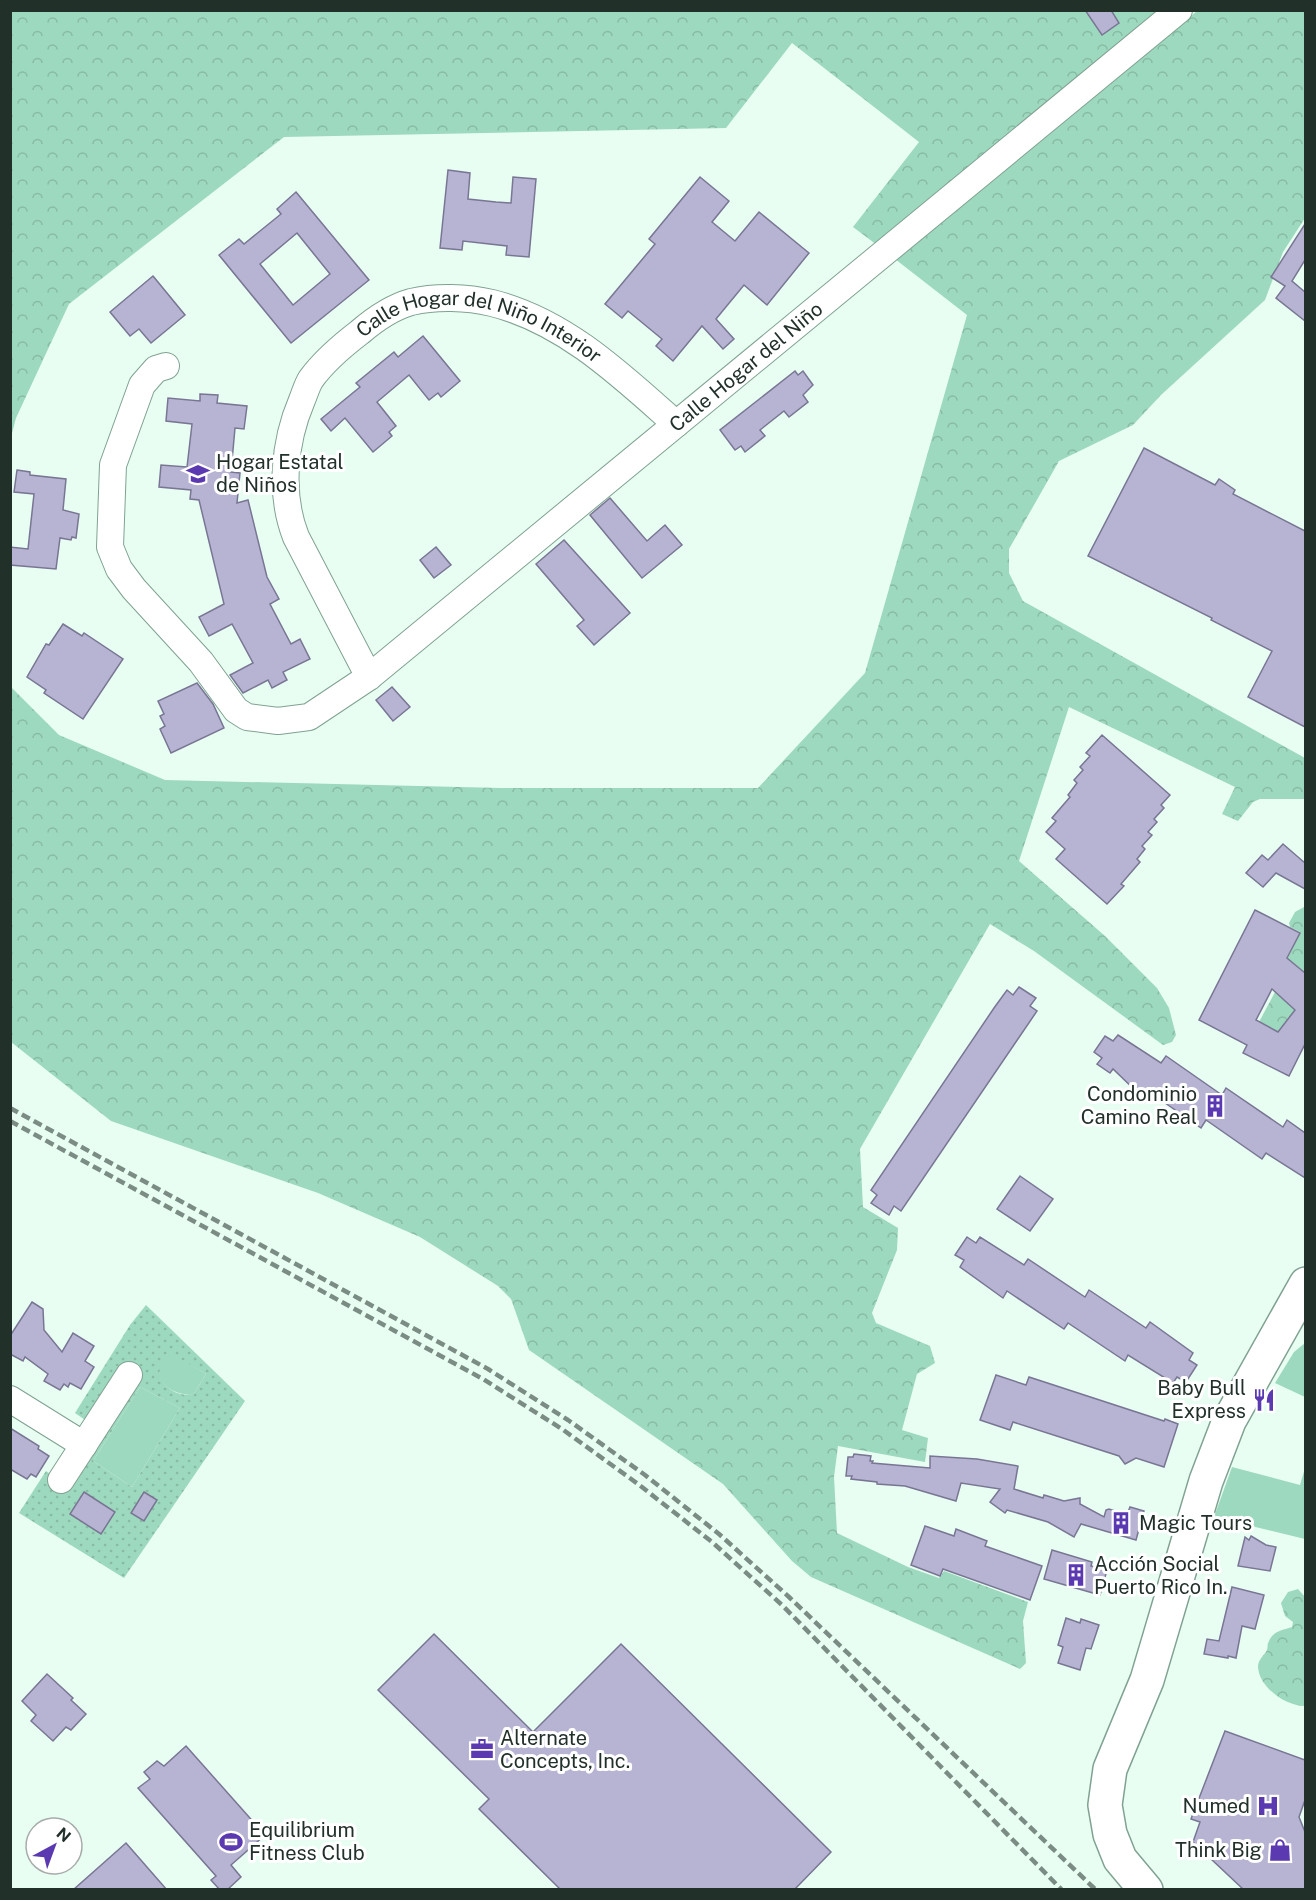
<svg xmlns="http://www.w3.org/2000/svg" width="1316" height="1900" font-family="'Public Sans',sans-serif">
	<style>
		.grass { fill: #9dd9be }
		.forest { fill: url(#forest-crowns) }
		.park { fill: url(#park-dots); fill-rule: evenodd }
		.building { fill: #b6b3d3; stroke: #797693; stroke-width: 1.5; fill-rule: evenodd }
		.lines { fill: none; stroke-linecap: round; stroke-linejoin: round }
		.minor-casing { stroke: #80a292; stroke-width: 28 }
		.major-casing { stroke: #80a292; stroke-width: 36 }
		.minor { stroke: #fff; stroke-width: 26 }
		.major { stroke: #fff; stroke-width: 33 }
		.rail { stroke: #7a8c84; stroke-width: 4.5; stroke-dasharray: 9 4.5; stroke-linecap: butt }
		.labels { text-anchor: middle; stroke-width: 6; stroke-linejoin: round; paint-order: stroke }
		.street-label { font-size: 20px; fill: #22302a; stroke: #fff }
		.poi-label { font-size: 20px; fill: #22302a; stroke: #fff; text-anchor: start }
	</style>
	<defs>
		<pattern id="forest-crowns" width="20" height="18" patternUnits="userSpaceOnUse" patternTransform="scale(1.5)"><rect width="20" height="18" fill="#9dd9be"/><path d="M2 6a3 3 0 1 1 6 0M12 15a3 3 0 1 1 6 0" fill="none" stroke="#87bba3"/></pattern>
		<pattern id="park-dots" width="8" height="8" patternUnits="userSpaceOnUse" patternTransform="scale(1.5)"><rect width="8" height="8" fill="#9dd9be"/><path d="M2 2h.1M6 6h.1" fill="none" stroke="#87bba3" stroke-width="1.8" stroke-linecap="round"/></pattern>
	</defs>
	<rect width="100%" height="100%" fill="#e8fef3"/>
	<!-- grass -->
	<g class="grass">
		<path d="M1305,1343V1397L1275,1383L1294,1352Z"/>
		<path d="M170,1352L206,1374L193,1395C177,1395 165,1389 157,1374Z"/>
		<path d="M140,1387L180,1408L132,1487L93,1461Z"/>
		<path d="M1232,1467L1300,1485L1305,1468V1539L1214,1517Z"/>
	</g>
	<!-- forest -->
	<g class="forest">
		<path d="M1091,10L1087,14L1102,35L1119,23L1111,11H1164L877,245L853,227L919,142L792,43L726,128L284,137L69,304L16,418L11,437V11Z"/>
		<path d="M1197,11H1305V218L1283,252L1265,300L1161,395L1133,425L1059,461L1009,549V573L1023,601L1305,758V799H1260L1253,802L1238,821L1222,814L1235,787L1069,707L1019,861L1105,936L1157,988L1169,1008L1176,1035L1172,1042L1163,1045L1034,951L990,924L860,1149L863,1207L898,1228L897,1250L872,1313L876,1323L930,1346L935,1363L917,1374L902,1430L928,1438L925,1462L838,1446L834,1477L837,1533L908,1567L939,1578L944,1571L1028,1602L1023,1621L1026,1663L1020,1669L811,1577L792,1561L723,1484L529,1350L511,1299L498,1286L420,1237L318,1193L111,1121L11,1042L10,686L59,735L165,780L501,788H758L865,673L967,315L895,259Z"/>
		<path d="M1304,907L1306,908L1305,973L1303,972L1283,984L1275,992L1273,989L1300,932L1290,927L1289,923L1295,912Z"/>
		<path d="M1275,992L1295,1010L1291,1015L1305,1027V1035L1266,1063H1262L1264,1058L1259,1022Z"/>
		<path d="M1298,1589L1306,1598V1706C1286,1707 1259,1687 1258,1667C1258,1659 1264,1656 1267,1650C1268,1647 1267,1644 1269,1641C1273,1631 1283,1630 1292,1627L1293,1622L1285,1616L1281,1603L1288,1592Z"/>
	</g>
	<!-- park -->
	<path class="park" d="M146,1305L245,1401L124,1578L19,1513L46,1471L69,1487L104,1433L75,1413L130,1325ZM170,1353L206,1374L193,1395C177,1396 165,1389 158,1374ZM140,1387L180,1408L132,1487L93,1461ZM84,1492L114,1512L100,1533L70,1514ZM144,1492L157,1500L143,1521L131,1513Z"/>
	<!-- building -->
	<g class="building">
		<path d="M1085,10H1111L1119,23L1102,35Z"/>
		<path d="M448,170L470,173L468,199L496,202L511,203L513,177L536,179L529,257L506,255L507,246L463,241L462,250L440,248Z"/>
		<path d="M700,177L729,201L712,222L735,241L759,212L809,253L767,305L744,285L716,319L734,339L723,349L702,326L673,361L656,346L662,339L628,311L622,318L605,304L655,244L649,239Z"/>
		<path d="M296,192L369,280L291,343L219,255L239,239L244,244L281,214L277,209ZM297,233L330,274L293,305L260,264Z"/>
		<path d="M1305,224V260L1292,281L1305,292V321L1276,298L1285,286L1271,277Z"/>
		<path d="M153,276L185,315L151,343L139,329L130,336L110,312Z"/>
		<path d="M423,336L460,381L441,397L438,393L429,400L409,375L377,402L396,426L389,432L392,436L373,452L345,418L331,431L321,419L360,387L356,383L394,352L398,357Z"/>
		<path d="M795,371L798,375L803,371L813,385L803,395L808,402L789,417L784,411L760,430L765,436L745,452L741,446L735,450L720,430Z"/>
		<path d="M200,394L218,395L217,403L247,406L244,429L235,428L231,472L240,473L237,503L248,500L267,577L279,599L270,604L291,644L300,639L310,659L283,672L287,680L272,688L268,680L243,693L230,675L253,663L232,624L209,636L199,617L224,604L199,500L190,499L191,490L159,487L161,465L187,467L192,424L166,421L168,398L200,401Z"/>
		<path d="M1144,448L1215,485L1219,479L1235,490L1233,494L1305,531V727L1248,697L1272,651L1211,620L1212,618L1088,556Z"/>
		<path d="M17,470L30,472V475L66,479L63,510L79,514L76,538L72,537L71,540L60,538L56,569L10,565V547L28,549L34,494L14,492Z"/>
		<path d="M610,498L647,541L665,525L682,545L642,578L590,515Z"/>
		<path d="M564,540L630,613L594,645L577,626L584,620L536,564Z"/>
		<path d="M436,547L451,565L434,578L420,560Z"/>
		<path d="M63,624L82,636L84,633L123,659L83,719L44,693L46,690L27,677L46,644L49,645Z"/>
		<path d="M197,683L213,704L224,728L171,753L160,729L165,726L160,716L164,714L158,701Z"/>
		<path d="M392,687L410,707L393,721L376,700Z"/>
		<path d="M1102,735L1170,795L1161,805L1164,808L1154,819L1157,822L1148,832L1152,835L1142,846L1145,849L1137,859L1140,862L1121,884L1124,886L1107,904L1056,859L1065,849L1046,832L1056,821L1052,818L1070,797L1068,795L1077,783L1074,780L1083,770L1080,767L1090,756L1086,753Z"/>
		<path d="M1283,844L1305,863V889L1276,873L1263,887L1246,873L1262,855L1268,860Z"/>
		<path d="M1255,910L1300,933L1287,958L1305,973V1044L1289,1076L1243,1053L1247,1045L1199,1020ZM1272,989L1295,1010L1278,1032L1256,1020Z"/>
		<path d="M1019,987L1036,998L1030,1006L1037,1011L901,1211L894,1206L889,1215L871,1203L877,1195L871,1190L994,1008L1007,990L1013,995Z"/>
		<path d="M1118,1035L1161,1063L1166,1056L1222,1095L1226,1088L1283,1127L1287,1120L1305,1133V1178L1266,1153L1262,1159L1206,1120L1201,1128L1145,1089L1140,1095L1113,1069L1110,1073L1097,1064L1102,1058L1094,1052L1105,1036L1113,1041Z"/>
		<path d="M1020,1176L1053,1199L1030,1231L997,1209Z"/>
		<path d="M967,1237L976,1243L980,1237L1024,1265L1028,1259L1085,1297L1089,1290L1146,1328L1150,1322L1193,1353L1189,1360L1197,1365L1186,1382L1177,1377L1173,1383L1128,1355L1125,1361L1068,1323L1064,1329L1007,1291L1003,1298L960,1267L964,1260L955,1255Z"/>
		<path d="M32,1302L43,1309L44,1330L62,1352L73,1333L94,1346L85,1361L94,1367L81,1389L70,1383L68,1387L64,1384L60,1390L44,1381L48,1374L25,1357L23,1361L10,1354V1336Z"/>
		<path d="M996,1375L1026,1385L1029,1377L1164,1421L1165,1419L1178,1424L1164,1467L1136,1458L1125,1464L1119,1456L1013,1422L1010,1430L980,1420Z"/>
		<path d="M10,1428L39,1446L38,1449L49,1456L36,1477L31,1474L27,1479L10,1469Z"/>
		<path d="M854,1454L871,1456L870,1461H873L872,1463L930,1468V1456L977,1459L1018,1466L1014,1489L1043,1498L1044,1495L1064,1501L1080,1498V1504L1104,1517L1106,1510L1109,1509L1127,1515L1130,1507L1144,1511L1136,1540L1081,1524L1074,1537L1048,1522L1007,1510L1005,1513L990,1502L1000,1489L961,1483L956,1501L905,1486L877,1484V1482L851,1479L852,1476H846L848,1457H853Z"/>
		<path d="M84,1492L115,1512L101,1534L70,1514Z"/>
		<path d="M144,1492L157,1500L144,1521L131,1513Z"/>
		<path d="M925,1526L954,1536L956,1529L987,1541L985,1546L1042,1566L1030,1600L943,1569L940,1576L911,1565Z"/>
		<path d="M1251,1536L1266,1545L1276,1547L1270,1571L1238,1566L1245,1537L1249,1540Z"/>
		<path d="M1052,1550L1092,1562L1091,1566L1107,1570L1100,1595L1044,1579Z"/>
		<path d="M1232,1587L1264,1595L1255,1629L1242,1626L1236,1658L1228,1656V1658L1204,1654L1207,1639L1219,1641Z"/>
		<path d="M1066,1618L1080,1623L1081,1619L1099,1625L1091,1649L1086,1648L1080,1670L1058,1663L1063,1647L1058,1645Z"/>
		<path d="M434,1634L533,1732L621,1644L831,1852L794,1890H561L479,1809L489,1799L378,1690Z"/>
		<path d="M47,1674L73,1698L71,1700L86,1714L71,1730L66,1727L53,1741L31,1721L36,1715L22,1701Z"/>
		<path d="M1225,1731L1305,1760V1800L1299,1817L1305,1832V1890H1244L1193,1842L1200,1822L1191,1819Z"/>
		<path d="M186,1746L265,1835L231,1865L241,1877L227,1890H220L211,1880L216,1876L138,1788L150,1779L144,1772L157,1761L164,1766Z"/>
		<path d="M126,1843L167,1890H73Z"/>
	</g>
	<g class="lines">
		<!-- minor casing -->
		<g class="minor-casing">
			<g id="minor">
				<path id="s1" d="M166,366L156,369L142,385L113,465L110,547L119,569L134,589L201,662L236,710L247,717L278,721L309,717L369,677L1179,10"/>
				<path id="s2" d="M369,677L296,537C279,494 284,442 302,400C305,393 307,385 311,379C324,361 343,345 360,332C374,320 393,307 411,302C436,296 467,297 492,303C565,321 622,376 676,424"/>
				<path d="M10,1399L84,1445"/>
				<path d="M61,1480L129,1375"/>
			</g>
		</g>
		<!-- major casing -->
		<g class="major-casing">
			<path id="major" d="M1146,1890L1120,1859L1110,1834L1105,1805L1110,1769L1147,1680L1206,1481L1229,1421L1306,1284"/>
		</g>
		<!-- minor -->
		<use href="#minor" class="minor"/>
		<!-- major -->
		<use href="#major" class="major"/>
		<!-- rail -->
		<g class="rail">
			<path d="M10,1108L488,1369L568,1420L645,1475L719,1534L789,1597L1096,1890"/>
			<path d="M10,1121L483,1379L562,1429L638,1484L712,1542L782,1605L1062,1890"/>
		</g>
	</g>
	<!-- icons -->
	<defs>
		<g id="school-bare" transform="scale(1.8)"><path d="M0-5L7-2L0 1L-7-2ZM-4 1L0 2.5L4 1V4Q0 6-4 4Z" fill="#5a39b1" stroke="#fff" stroke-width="2.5" paint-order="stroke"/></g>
		<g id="building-bare" transform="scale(1.8)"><path d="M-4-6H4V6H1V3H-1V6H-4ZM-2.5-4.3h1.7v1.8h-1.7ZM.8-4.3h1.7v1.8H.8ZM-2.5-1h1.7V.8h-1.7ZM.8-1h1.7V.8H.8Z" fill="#5a39b1" stroke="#fff" stroke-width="2.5" paint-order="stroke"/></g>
		<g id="restaurant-bare" transform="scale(1.8)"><path d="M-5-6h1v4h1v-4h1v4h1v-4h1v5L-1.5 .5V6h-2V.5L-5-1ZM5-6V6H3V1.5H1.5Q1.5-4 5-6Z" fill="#5a39b1" stroke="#fff" stroke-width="2.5" paint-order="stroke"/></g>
		<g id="office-bare" transform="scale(1.8)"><path d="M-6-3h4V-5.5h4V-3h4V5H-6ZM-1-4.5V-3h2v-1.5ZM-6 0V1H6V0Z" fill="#5a39b1" stroke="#fff" stroke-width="2.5" paint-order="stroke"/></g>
		<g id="hospital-bare" transform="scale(1.8)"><path d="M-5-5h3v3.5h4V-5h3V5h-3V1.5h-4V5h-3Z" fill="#5a39b1" stroke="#fff" stroke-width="2.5" paint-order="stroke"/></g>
		<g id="stadium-bare" transform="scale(1.8)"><path d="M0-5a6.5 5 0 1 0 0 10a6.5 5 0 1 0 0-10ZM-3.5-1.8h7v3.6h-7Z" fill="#5a39b1" stroke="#fff" stroke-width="2.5" paint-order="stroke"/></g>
		<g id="shop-bare" transform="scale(1.8)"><path d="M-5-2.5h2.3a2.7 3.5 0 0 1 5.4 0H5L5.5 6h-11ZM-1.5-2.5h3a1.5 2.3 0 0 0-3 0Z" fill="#5a39b1" stroke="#fff" stroke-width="2.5" paint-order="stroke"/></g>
	</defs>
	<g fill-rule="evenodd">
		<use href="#school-bare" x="198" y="474"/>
		<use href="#building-bare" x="1215" y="1106"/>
		<use href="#restaurant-bare" x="1264" y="1400"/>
		<use href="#building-bare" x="1121" y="1523"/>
		<use href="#building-bare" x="1076" y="1575"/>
		<use href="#office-bare" x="482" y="1749"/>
		<use href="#hospital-bare" x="1268" y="1806"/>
		<use href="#stadium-bare" x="231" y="1842"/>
		<use href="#shop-bare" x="1280" y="1850"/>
	</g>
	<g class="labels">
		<!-- street labels -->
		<g class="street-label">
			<text dy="7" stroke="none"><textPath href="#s2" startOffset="520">Calle Hogar del Niño Interior</textPath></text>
			<text dy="7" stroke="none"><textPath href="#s1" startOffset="1042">Calle Hogar del Niño</textPath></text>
		</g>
		<!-- poi labels -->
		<g class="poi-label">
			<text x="216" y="469">Hogar Estatal<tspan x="216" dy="23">de Niños</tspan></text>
			<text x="1197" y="1101" text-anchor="end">Condominio<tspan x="1197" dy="23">Camino Real</tspan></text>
			<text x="1246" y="1395" text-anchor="end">Baby Bull<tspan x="1246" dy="23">Express</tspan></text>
			<text x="1139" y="1530">Magic Tours</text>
			<text x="1094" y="1571">Acción Social<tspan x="1094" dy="23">Puerto Rico In.</tspan></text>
			<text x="500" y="1745">Alternate<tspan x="500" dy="23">Concepts, Inc.</tspan></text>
			<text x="1250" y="1813" text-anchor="end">Numed</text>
			<text x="249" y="1837">Equilibrium<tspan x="249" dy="23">Fitness Club</tspan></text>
			<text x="1262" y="1857" text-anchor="end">Think Big</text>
		</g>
	</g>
	<!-- border -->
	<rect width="1316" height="1900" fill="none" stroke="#22302a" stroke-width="24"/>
	<!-- north arrow -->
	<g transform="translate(54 1846) rotate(41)"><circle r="28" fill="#ffffff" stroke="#a7acaa" stroke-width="1.5"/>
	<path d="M0-4.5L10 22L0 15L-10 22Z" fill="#5a39b1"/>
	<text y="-9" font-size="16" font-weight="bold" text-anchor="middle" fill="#22302a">N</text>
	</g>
</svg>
